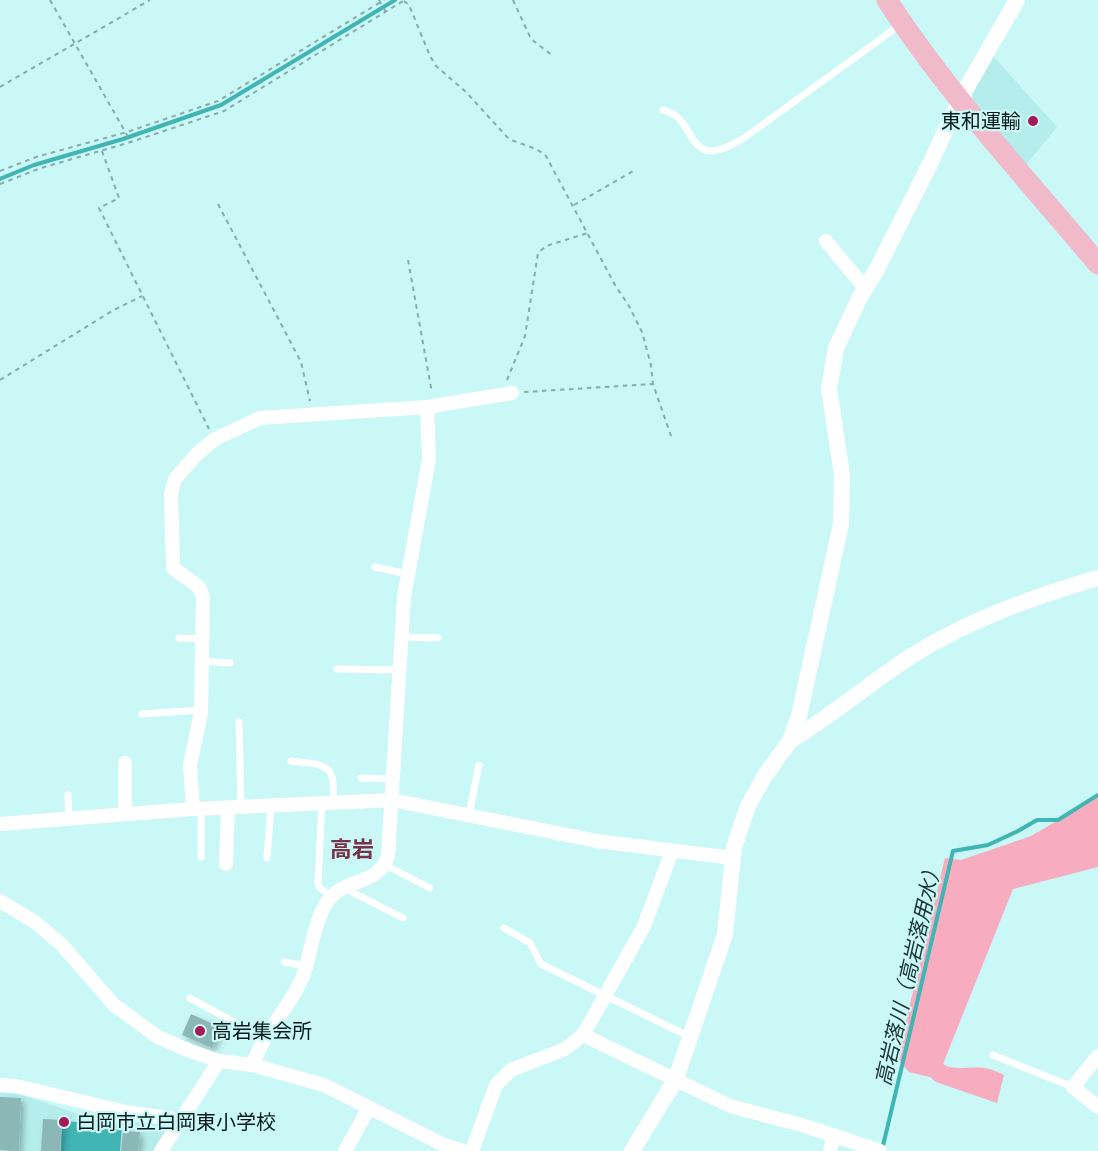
<svg xmlns="http://www.w3.org/2000/svg" width="1098" height="1151" font-family="'Space Grotesk','Noto Sans JP',sans-serif">
	<style>
		.built { fill: #b5edec }
		.green { fill: #f8acc0 }
		.water { fill: #41b4b4 }
		.lines { fill: none; stroke-linecap: round; stroke-linejoin: round }
		.stream { stroke: #41b4b4; stroke-width: 4 }
		.building { fill: #8bb7b7; filter: url(#shadow) }
		.path { stroke: #87abaa; stroke-width: 2; stroke-dasharray: 4.5 4.5; stroke-linecap: butt }
		.service { stroke: #fff; stroke-width: 7 }
		.minor { stroke: #fff; stroke-width: 14 }
		.tertiary { stroke: #fff; stroke-width: 16 }
		.primary { stroke: #f0baca; stroke-width: 21 }
		.poi-dot { fill: #a71856; stroke: #caf8f7; stroke-width: 2 }
		.labels { text-anchor: middle; stroke-width: 4.5; stroke-linejoin: round; paint-order: stroke }
		.poi-label { font-size: 20px; fill: #081919; stroke: #caf8f7; text-anchor: start }
		.water-label { font-size: 21px; font-style: italic; fill: #1a3333; stroke: #caf8f7 }
		.quarter-label { font-size: 22px; font-weight: bold; fill: #783249; stroke: #caf8f7 }
	</style>
	<defs>
		<filter id="shadow"><feDropShadow dx="3.5" dy="3.5" stdDeviation="3" flood-color="#0004"/></filter>
	</defs>
	<rect width="100%" height="100%" fill="#caf8f7"/>
	<!-- built -->
	<g class="built">
		<path d="M993,56L1057,127L1025,166L974,106L972,93Z"/>
		<path d="M0,1093L18,1094L91,1118L163,1125L166,1130L153,1151H0Z"/>
	</g>
	<!-- green -->
	<path class="green" d="M1098,797V867L1013,889L943,1064C956,1072 970,1065 985,1068C991,1069 998,1072 1004,1075L997,1103L936,1082L930,1077L909,1072L897,1058L945,858L961,860L1031,836Z"/>
	<!-- water -->
	<path class="water" d="M62,1121L122,1125L120,1151H61Z"/>
	<g class="lines">
		<!-- stream -->
		<g class="stream">
			<path d="M0,179L34,165L123,139L221,105L395,0"/>
			<path d="M882,1150L953,851L988,845L1018,831L1037,820H1058L1098,795"/>
		</g>
	</g>
	<!-- building -->
	<g class="building">
		<path d="M191,1014L222,1028L212,1048L182,1035Z"/>
		<path d="M0,1097L21,1098L19,1151L0,1150Z"/>
		<path d="M43,1119L62,1120L60,1151H41Z"/>
		<path d="M123,1131L140,1132L138,1151H121Z"/>
	</g>
	<g class="lines">
		<!-- path -->
		<g class="path">
			<path d="M50,0L131,142"/>
			<path d="M379,0L386,12"/>
			<path d="M513,0L531,39L553,56"/>
			<path d="M404,1L409,5L430,56L436,66L466,92L507,137C519,145 535,146 546,156L615,285L629,306L642,332L651,365L653,384L672,439"/>
			<path d="M0,87L150,0"/>
			<path d="M102,151L119,198L99,208L209,429"/>
			<path d="M0,171L36,157L127,132L218,101L384,0"/>
			<path d="M0,184L41,168L131,142L224,111L403,1"/>
			<path d="M218,204L301,362L310,401"/>
			<path d="M574,205L633,171"/>
			<path d="M408,260L432,393"/>
			<path d="M0,380L112,311L142,296"/>
			<path d="M507,380L525,336L538,253L546,246L588,233"/>
			<path d="M524,392L653,384"/>
		</g>
		<!-- service -->
		<g class="service">
			<path d="M663,110C700,118 683,176 744,138L900,25"/>
			<path d="M375,567L407,574"/>
			<path d="M402,637L438,638"/>
			<path d="M179,638L203,639"/>
			<path d="M202,661L230,663"/>
			<path d="M337,669L400,670"/>
			<path d="M142,714L201,710"/>
			<path d="M239,722L241,807"/>
			<path d="M291,761C301,763 327,762 331,774C335,782 333,795 333,803"/>
			<path d="M361,778L393,779"/>
			<path d="M68,795L69,818"/>
			<path d="M322,803L318,883L320,888L331,896"/>
			<path d="M469,814L479,765"/>
			<path d="M201,857V809"/>
			<path d="M267,858L271,806"/>
			<path d="M385,865L430,888"/>
			<path d="M344,888L403,918"/>
			<path d="M504,928L530,943L541,964L690,1037"/>
			<path d="M284,962L306,966"/>
			<path d="M190,998L265,1039"/>
			<path d="M993,1055L1073,1087"/>
		</g>
		<!-- minor -->
		<g class="minor">
			<path d="M826,241L865,288"/>
			<path d="M125,763V814"/>
			<path d="M193,809L190,765L201,713L203,597L199,587L173,568L171,494L175,479L197,454L215,439L260,418L427,407L512,393"/>
			<path d="M0,824L193,809L392,800L597,841L732,858"/>
			<path d="M226,864L228,808"/>
			<path d="M0,901L35,922L62,945L114,1005L158,1037L190,1051L219,1061L252,1065L324,1085L444,1145L463,1151"/>
			<path d="M583,1035L730,1106L802,1125L880,1151"/>
			<path d="M1098,1056L1073,1087L1098,1107"/>
			<path d="M252,1065C256,1056 260,1048 264,1040C277,1018 294,999 303,976C312,952 314,917 330,898C347,878 379,885 388,856L404,597L429,459L427,407"/>
			<path d="M0,1085L16,1086L126,1112L181,1120"/>
			<path d="M161,1151L219,1061"/>
			<path d="M345,1151L369,1108"/>
			<path d="M472,1151L496,1085L511,1070L565,1049L583,1035L644,926L672,851"/>
			<path d="M830,1151L834,1135"/>
		</g>
		<!-- tertiary -->
		<g class="tertiary">
			<path d="M790,741C833,715 871,682 913,655C971,619 1033,597 1098,578"/>
			<path d="M632,1151L676,1079L725,934L734,847L748,806L764,777L790,741L799,716L841,524L842,475L829,388L836,348L860,297L877,269L930,164L960,99L1017,0"/>
		</g>
		<!-- primary -->
		<path class="primary" d="M887,0C948,94 1026,178 1098,264"/>
	</g>
	<!-- markers -->
	<g class="poi-dot">
		<circle cx="1033" cy="121" r="6"/>
		<circle cx="200" cy="1031" r="6"/>
		<circle cx="64" cy="1122" r="6"/>
	</g>
	<g class="labels">
		<!-- poi labels -->
		<g class="poi-label">
			<text x="1021" y="128" text-anchor="end">東和運輸</text>
			<text x="212" y="1038">高岩集会所</text>
			<text x="76" y="1129">白岡市立白岡東小学校</text>
		</g>
		<!-- water labels -->
		<g class="water-label">
			<text transform="translate(909 973) rotate(-77)" y="7">高岩落川（高岩落用水）</text>
		</g>
		<!-- quarter labels -->
		<g class="quarter-label">
			<text x="352" y="857">高岩</text>
		</g>
	</g>
</svg>
